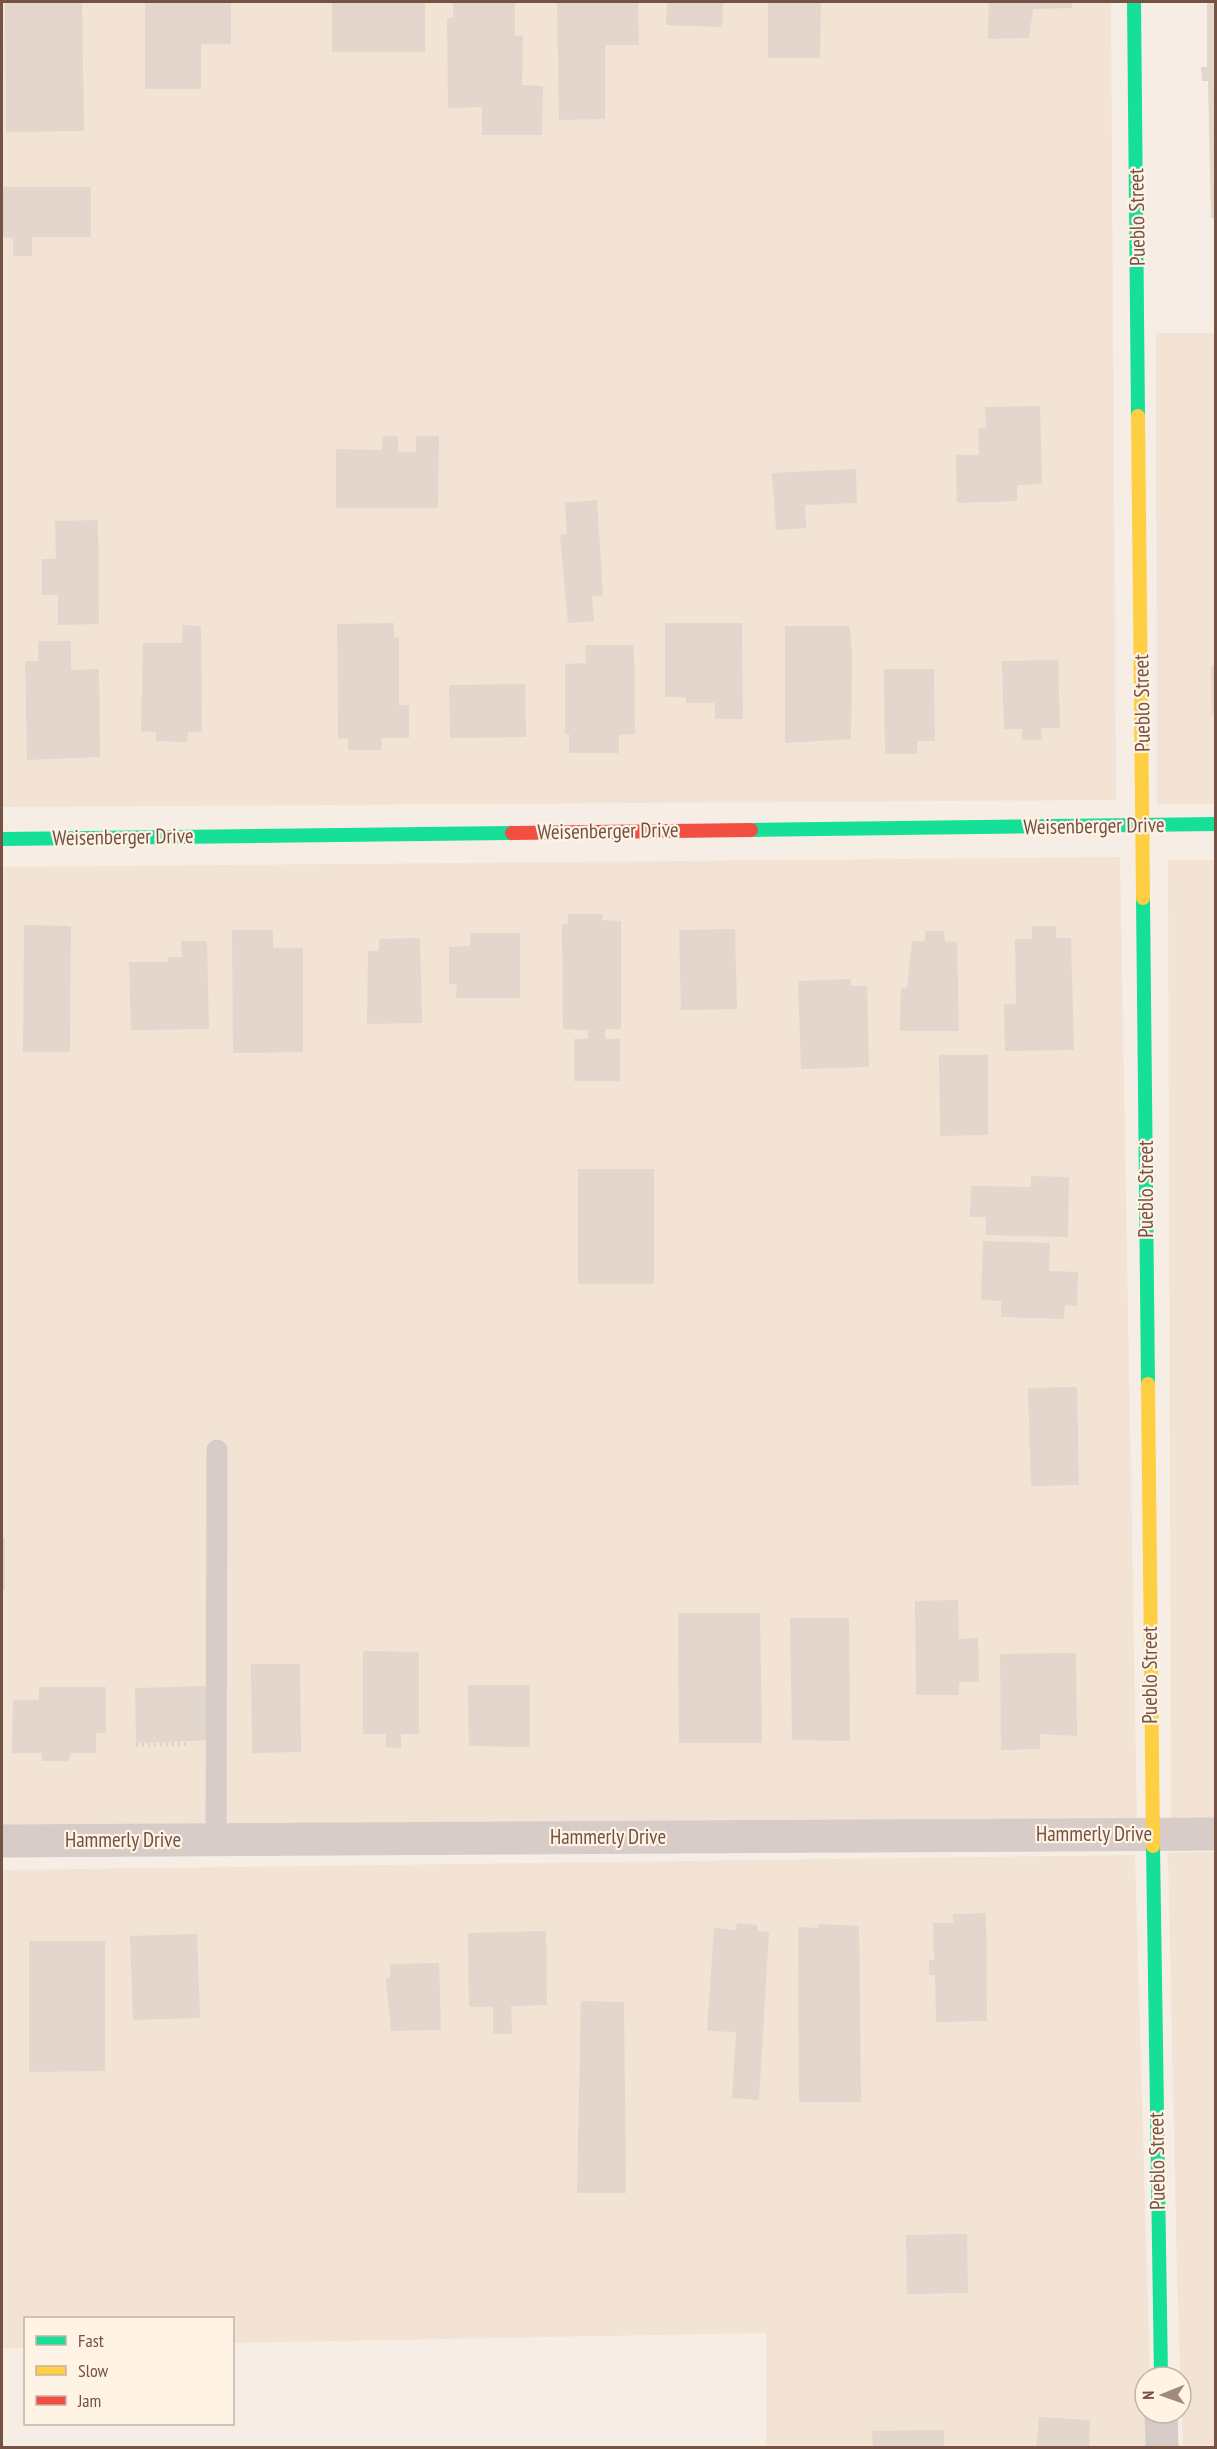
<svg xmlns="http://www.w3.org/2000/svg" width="1217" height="2449" font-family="'PT Sans Narrow',sans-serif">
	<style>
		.residential { fill: #f2e3d4 }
		.building { fill: #e2d6cd }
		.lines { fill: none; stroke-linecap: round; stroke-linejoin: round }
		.path { stroke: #d7ccc8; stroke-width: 4; stroke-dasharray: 1.5 4.5; stroke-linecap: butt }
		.lane { stroke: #d7ccc8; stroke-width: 21 }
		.street { stroke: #d7ccc8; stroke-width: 33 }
		.fast { stroke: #16e098; stroke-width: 14 }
		.slow { stroke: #ffcf43; stroke-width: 14 }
		.jam { stroke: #f24e42; stroke-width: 14 }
		.labels { text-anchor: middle; stroke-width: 4.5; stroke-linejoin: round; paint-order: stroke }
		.street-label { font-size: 21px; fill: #745345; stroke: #fff3e5 }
	</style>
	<rect width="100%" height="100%" fill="#f6eee5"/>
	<!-- residential -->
	<g class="residential">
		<path d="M2,2H1111L1116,800L2,807Z"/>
		<path d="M1156,333H1215V804H1157Z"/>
		<path d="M1120,857L1137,1822L2,1831V867Z"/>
		<path d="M1168,860H1215V1818H1171Z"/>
		<path d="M1215,1852V2447H1183L1177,2277L1168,1853Z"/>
		<path d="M1135,1855L1150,2377H1145V2413L1151,2447H766V2333L233,2343L232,2318H26L25,2348H2V1870Z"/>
	</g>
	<!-- building -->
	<g class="building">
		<path d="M5,2H82L84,131L6,132Z"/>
		<path d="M145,2H231V44H201V89H145Z"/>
		<rect x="332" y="2" width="93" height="50"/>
		<path d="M453,2H515V36L523,35L522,85L543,86L542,135H482V107L448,108L447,18H453Z"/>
		<path d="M557,2H638L639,45H605V119L559,120Z"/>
		<path d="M667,2H723L722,27L666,25Z"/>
		<path d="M768,2H821L820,58H768Z"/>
		<path d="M989,2H1072V8L1033,9L1029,38L988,39Z"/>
		<path d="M1207,2H1216V218H1211L1208,81H1202L1201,67H1207Z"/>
		<path d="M2,187H91V237H32V256H13V238L2,237Z"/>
		<path d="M1040,406L1042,484L1017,485V501L957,503L956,455H979L978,428H986L985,407Z"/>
		<path d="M383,436H398V452H416V436H439L438,508H336V449L382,450Z"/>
		<path d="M856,469L857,503L805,505L806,528L776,530L772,473Z"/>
		<path d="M597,500L603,595L592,596L594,621L568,623L560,535L567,534L565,503Z"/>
		<path d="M98,520L99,624L58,625V595H42V559H56L55,521Z"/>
		<path d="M394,623V638L399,637V705H409V738H381L382,750H348V739L338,738L337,624Z"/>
		<path d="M665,623H742L743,719H715V703H686V697H665Z"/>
		<path d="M183,625L201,626L202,732H188L187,742L156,741V732L141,731L143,643H182Z"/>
		<path d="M785,626H849L852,651L851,739L785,743Z"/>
		<path d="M38,641H71V670L99,669L100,757L27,760L25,661H38Z"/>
		<path d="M585,645H634L635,734L619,735V753H569V734H565V664L586,663Z"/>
		<path d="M1058,660L1060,728H1041L1042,740H1022V729H1004L1002,661Z"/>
		<path d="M1211,665H1216V713L1212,714Z"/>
		<path d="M884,669H934L935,741H917V754H885Z"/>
		<path d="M525,684L526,737L450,738L449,685Z"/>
		<path d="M568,914H603L602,920L621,921V1029H605V1039H620V1081H574V1039H588V1030L563,1029L562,924H568Z"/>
		<path d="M24,925L71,926L70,1052H23Z"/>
		<path d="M1032,926H1056V938H1071L1074,1050L1005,1051L1004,1004H1016L1015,939H1032Z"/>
		<path d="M735,929L737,1009L681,1010L679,930Z"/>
		<path d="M232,930H273V948H303V1052L233,1053Z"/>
		<path d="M925,931H944L945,941L957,942L959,1031H900L901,988H907L912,941H925Z"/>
		<path d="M470,933H520V998H456L457,984H449V947L470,946Z"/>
		<path d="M420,938L422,1023L367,1024L368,951H379V939Z"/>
		<path d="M181,941H207L209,1029L131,1030L129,962H168V957H182Z"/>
		<path d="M851,979V986H867L869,1067L801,1069L798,981Z"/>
		<path d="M939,1055H988V1135L940,1136Z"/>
		<rect x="578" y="1169" width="76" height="115"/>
		<path d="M1031,1176L1069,1177L1068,1237L986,1235V1217H970L971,1186L1031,1187Z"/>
		<path d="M983,1241L1050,1243L1049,1271L1078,1272L1077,1306L1065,1305L1064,1319L1001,1317V1301L981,1300Z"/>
		<path d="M1077,1387L1079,1485L1031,1486L1028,1388Z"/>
		<rect x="2" y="1538" width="3" height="52"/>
		<path d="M958,1600L959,1639L978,1638L979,1682H959V1695H916L915,1601Z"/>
		<path d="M678,1613H760L762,1743H679Z"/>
		<path d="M790,1618H849L850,1741L792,1740Z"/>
		<path d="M363,1651L419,1652V1734H401V1748L386,1747V1734H363Z"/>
		<path d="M1076,1653L1077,1736L1040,1734V1749L1001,1750L1000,1654Z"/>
		<path d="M251,1664H300L301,1752L252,1753Z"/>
		<path d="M468,1685H530V1747L469,1746Z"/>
		<path d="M211,1686L213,1740L136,1743L135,1688Z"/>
		<path d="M39,1687H106V1733H96V1753H70L69,1761H42V1753H12L13,1700H39Z"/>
		<path d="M986,1913L987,2021L936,2022L935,1975H929V1960H934L933,1923H953V1914Z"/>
		<path d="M737,1923L757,1925V1931L769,1932L759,2100L732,2098L736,2032L707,2031L714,1928L736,1930Z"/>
		<path d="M818,1924L859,1926L861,2102H799L798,1927L818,1928Z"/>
		<path d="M546,1931L547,2005L511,2006L512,2034H493V2007H469L468,1933Z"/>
		<path d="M197,1934L200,2018L133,2020L130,1936Z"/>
		<path d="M29,1941H105V2071L29,2072Z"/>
		<path d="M439,1963L441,2030L391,2031L386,1978H390V1964Z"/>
		<path d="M581,2001L624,2002L626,2193H577Z"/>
		<path d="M967,2234L968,2293L907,2294L906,2235Z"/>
		<path d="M1039,2417L1090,2420L1089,2448H1036Z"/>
		<path d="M944,2430V2448H873L872,2431Z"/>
	</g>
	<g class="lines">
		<!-- path -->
		<path class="path" d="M136,1745L186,1744"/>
		<!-- lane -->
		<path class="lane" d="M216,1840L217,1450"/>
		<!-- street -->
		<g class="street">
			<path d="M2,1841L1216,1834"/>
			<path d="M1161,2413L1162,2448"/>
		</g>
		<!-- fast -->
		<g class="fast">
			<path d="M1134,2L1138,416"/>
			<path d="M751,830L1216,824"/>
			<path d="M2,839L512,833"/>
			<path d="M1143,898L1148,1384"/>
			<path d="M1153,1846L1161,2377"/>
		</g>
		<!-- slow -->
		<g class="slow">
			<path d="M1138,416L1143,898"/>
			<path d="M1148,1384L1153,1846"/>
		</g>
		<!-- jam -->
		<path class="jam" d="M512,833L751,830"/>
	</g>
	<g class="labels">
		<!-- street labels -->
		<g class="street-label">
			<text transform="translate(1137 217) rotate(-91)" y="7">Pueblo Street</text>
			<text transform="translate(1142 703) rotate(-91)" y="7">Pueblo Street</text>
			<text transform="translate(1094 826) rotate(-1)" y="7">Weisenberger Drive</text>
			<text transform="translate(608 831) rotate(-1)" y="7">Weisenberger Drive</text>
			<text transform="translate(123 837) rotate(-1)" y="7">Weisenberger Drive</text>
			<text transform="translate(1146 1189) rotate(-90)" y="7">Pueblo Street</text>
			<text transform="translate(1150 1675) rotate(-90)" y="7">Pueblo Street</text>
			<text x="1094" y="1841">Hammerly Drive</text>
			<text x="608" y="1844">Hammerly Drive</text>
			<text x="123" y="1847">Hammerly Drive</text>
			<text transform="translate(1157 2161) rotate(-91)" y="7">Pueblo Street</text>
		</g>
	</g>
	<!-- border -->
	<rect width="1217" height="2449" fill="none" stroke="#745345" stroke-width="6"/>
	<!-- legend -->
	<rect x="24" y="2317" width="210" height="108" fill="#fff3e5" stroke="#c7b3a5" stroke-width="1.5"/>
	<rect x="36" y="2336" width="30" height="9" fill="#16e098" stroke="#c7b3a5" stroke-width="1.5"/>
	<text x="78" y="2347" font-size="18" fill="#745345">Fast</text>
	<rect x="36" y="2366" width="30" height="9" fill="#ffcf43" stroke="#c7b3a5" stroke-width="1.5"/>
	<text x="78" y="2377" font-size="18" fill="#745345">Slow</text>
	<rect x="36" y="2396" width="30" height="9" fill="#f24e42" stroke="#c7b3a5" stroke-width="1.5"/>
	<text x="78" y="2407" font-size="18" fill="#745345">Jam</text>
	<!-- north arrow -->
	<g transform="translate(1163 2395) rotate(269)"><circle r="28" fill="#fff3e5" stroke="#c7b3a5" stroke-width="1.5"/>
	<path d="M0-4.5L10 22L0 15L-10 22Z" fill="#a2897d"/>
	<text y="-9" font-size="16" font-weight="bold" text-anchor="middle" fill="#745345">N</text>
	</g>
</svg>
